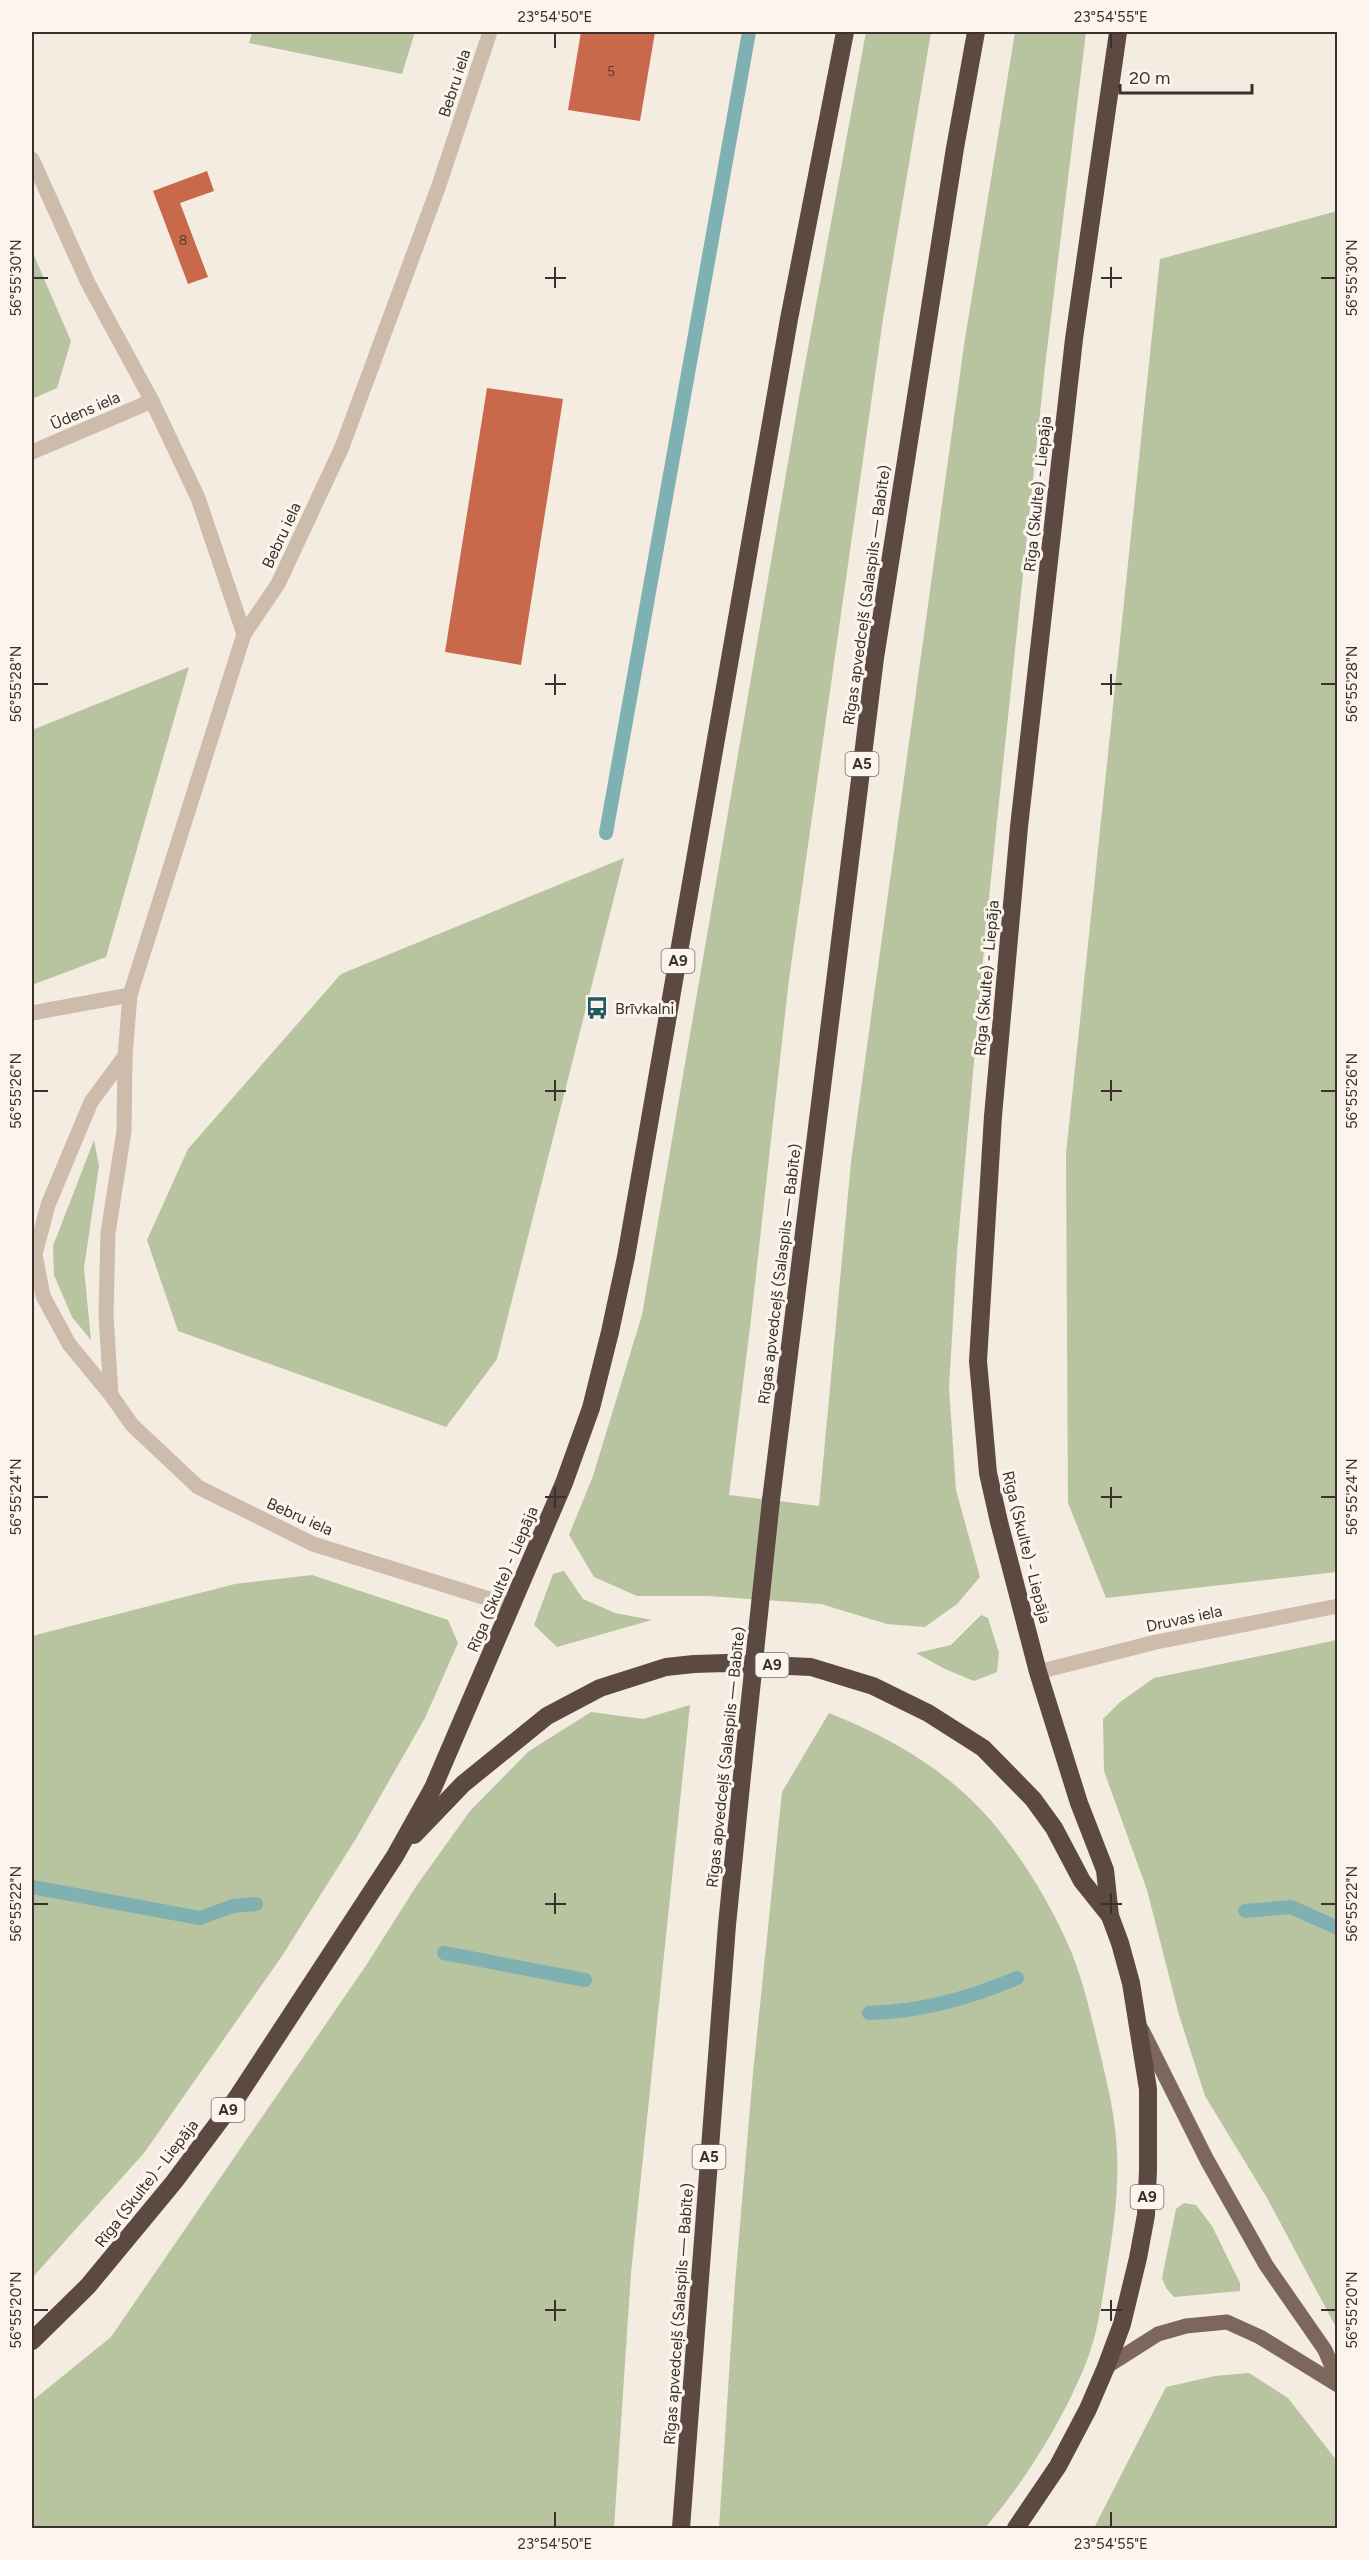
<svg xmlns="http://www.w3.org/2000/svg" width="1369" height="2560" font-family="Figtree,sans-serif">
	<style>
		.green { fill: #b8c4a0 }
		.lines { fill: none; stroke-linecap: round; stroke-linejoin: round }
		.stream { stroke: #7fb0b2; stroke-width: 14 }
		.building { fill: #c8694b }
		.minor { stroke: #cdbbac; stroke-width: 15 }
		.major { stroke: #7d675c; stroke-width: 15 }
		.highway { stroke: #5c4a42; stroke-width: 18 }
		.highway-bridge { stroke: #5c4a42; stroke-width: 18 }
		.ticks { fill: none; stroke: #3b302b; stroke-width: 2 }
		.labels { text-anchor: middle; stroke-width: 6; stroke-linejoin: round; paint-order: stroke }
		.number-label { font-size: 14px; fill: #5e3e33 }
		.shield { fill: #fbf5ee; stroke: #756b66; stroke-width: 1.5 }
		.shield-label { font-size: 15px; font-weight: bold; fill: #3b302b }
		.street-label { font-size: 16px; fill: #3b302b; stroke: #fbf5ee }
		.poi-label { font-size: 16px; fill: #3b302b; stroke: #fbf5ee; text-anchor: start }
		.neatline { fill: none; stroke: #3b302b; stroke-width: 2 }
		.ticks-label { font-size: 15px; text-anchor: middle; fill: #3b302b }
	</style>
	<rect width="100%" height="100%" fill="#f4ebe1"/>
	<!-- green -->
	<g class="green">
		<path d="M252,32H415L402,74L249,43Z"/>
		<path d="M866,32H931L883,319L789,979L751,1319L729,1495L819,1506L851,1162L964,345L1015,32H1086L1045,366L987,916L957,1252L949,1388L956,1490L980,1577L957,1604L925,1627L887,1624L821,1604L708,1596H637L594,1577L569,1535L593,1476L642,1315L800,392Z"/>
		<path d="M1337,211V1572L1106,1598L1068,1503L1066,1154L1160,259Z"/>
		<path d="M32,251L71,341L57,388L32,399Z"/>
		<path d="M189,667L106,957L32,985V730Z"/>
		<path d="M624,858L497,1359L446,1427L178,1331L147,1240L188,1149L341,974Z"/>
		<path d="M94,1140L99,1166L84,1268L91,1340L72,1317L54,1275L53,1246Z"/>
		<path d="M564,1571L583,1599L615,1613L652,1620L557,1647L534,1625L553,1574Z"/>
		<path d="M312,1575L448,1620L458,1643L425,1718L357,1837L282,1956L144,2153L32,2278V1636L235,1584Z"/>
		<path d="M981,1615L988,1618L999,1653L997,1672L974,1681L945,1669L916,1653L951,1645Z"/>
		<path d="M1337,1640H1338L1337,2329L1267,2198L1205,2096L1179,2015L1147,1890L1104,1771L1103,1719L1120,1702L1154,1678Z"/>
		<path d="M690,1705L631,2273L614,2528H32V2401L111,2337L367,1964L417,1885L470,1811L529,1751L591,1712L643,1719Z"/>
		<path d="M829,1713C892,1738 949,1771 993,1823C1022,1858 1048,1900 1067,1942C1083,1977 1091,2016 1100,2053C1108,2086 1116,2120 1117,2153C1119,2192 1113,2232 1107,2269C1102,2302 1097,2338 1084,2368C1060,2425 1025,2481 985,2528H719L735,2283L753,2073L782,1792Z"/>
		<path d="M1184,2203L1196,2205L1212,2226L1240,2283V2291L1174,2297L1166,2288L1162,2278L1176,2209Z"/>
		<path d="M1249,2373L1288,2398L1337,2461V2528H1094L1166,2387L1215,2376Z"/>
	</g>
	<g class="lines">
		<!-- stream -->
		<g class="stream">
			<path d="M606,833L749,32"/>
			<path d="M32,1887L200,1918L233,1906L256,1904"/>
			<path d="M1245,1911L1291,1907L1338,1928"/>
			<path d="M444,1953L585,1980"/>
			<path d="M869,2013C920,2012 970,1998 1017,1978"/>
		</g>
	</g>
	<!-- building -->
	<g class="building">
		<path d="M581,32H655L640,121L568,110Z"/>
		<path d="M207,171L214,191L180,203L208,277L188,284L153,191Z"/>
		<path d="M487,388L563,399L521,665L445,652Z"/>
	</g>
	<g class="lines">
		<!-- minor -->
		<g class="minor">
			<path d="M32,159L88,283L152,401L198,498L244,634"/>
			<path d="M32,452L152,401"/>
			<path d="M32,1013L130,995"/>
			<path d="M125,1056L91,1102L48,1205L35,1254L43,1296L69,1344L111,1395L132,1425L198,1487L313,1544L512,1606"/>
			<path d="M111,1395L106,1315L108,1233L124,1131L125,1056L130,995L244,634L278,584L342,447L438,188L490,32"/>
			<path d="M1038,1672L1156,1642L1338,1606"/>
		</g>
		<!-- major -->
		<g class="major">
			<path d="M1142,2030L1207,2160L1266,2265L1325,2350L1338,2381"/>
			<path d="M1106,2367L1158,2334L1186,2326L1227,2322L1260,2337L1338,2385"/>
		</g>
		<!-- highway -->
		<g class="highway">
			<path d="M771,1500L875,658L955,148L976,32"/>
			<path d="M414,1835L463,1784L547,1716L600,1688L666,1667L694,1664L726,1663L811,1667L873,1686L928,1713L983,1748L1033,1799L1054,1828L1082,1881L1110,1916"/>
			<path d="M32,2341L88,2286L174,2182L236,2099L395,1856L433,1788L564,1483L591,1408L610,1332L626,1257L789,319L845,32"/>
			<path d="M681,2528L727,1925L741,1785"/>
			<path d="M1016,2528L1058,2466L1088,2409L1106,2367L1122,2324L1138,2258L1146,2215L1148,2170V2089L1131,1983L1120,1943L1110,1916L1105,1870L1079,1803L1038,1672L999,1522L988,1473L978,1361L993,1116L1019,827L1074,339L1118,32"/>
		</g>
		<!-- highway-bridge -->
		<path class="highway-bridge" d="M741,1785L771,1500"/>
	</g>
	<!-- ticks -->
	<path class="ticks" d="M555,33V48M1111,33V48M555,267V288M1111,267V288M33,278H48M545,278H566M1101,278H1122M1321,278H1336M555,674V695M1111,674V695M33,684H48M545,684H566M1101,684H1122M1321,684H1336M555,1080V1101M1111,1080V1101M33,1091H48M545,1091H566M1101,1091H1122M1321,1091H1336M555,1487V1508M1111,1487V1508M33,1497H48M545,1497H566M1101,1497H1122M1321,1497H1336M555,1893V1914M1111,1893V1914M33,1904H48M545,1904H566M1101,1904H1122M1321,1904H1336M555,2300V2321M1111,2300V2321M33,2310H48M545,2310H566M1101,2310H1122M1321,2310H1336M555,2512V2527M1111,2512V2527"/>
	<!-- icons -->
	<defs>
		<g id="bus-bare" transform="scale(1.8)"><path d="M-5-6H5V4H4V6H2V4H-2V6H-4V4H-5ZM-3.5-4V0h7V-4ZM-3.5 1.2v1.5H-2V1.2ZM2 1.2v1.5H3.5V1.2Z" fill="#1f5a5e" stroke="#fbf5ee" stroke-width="2.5" paint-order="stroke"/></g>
	</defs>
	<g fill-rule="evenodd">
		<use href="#bus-bare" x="597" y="1008"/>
	</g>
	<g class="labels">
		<!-- number labels -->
		<g class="number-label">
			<text x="611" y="76">5</text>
			<text x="183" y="245">8</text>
		</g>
		<!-- shield labels -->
		<g class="shield">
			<rect x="845.5" y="752" width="33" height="24" rx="4.5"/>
			<rect x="661.5" y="949" width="33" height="24" rx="4.5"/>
			<rect x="755.5" y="1653" width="33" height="24" rx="4.5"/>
			<rect x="211.5" y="2098" width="33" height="24" rx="4.5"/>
			<rect x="692.5" y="2145" width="33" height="24" rx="4.5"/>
			<rect x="1130.5" y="2185" width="33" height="24" rx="4.5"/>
		</g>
		<g class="shield-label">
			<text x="862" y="769">A5</text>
			<text x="678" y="966">A9</text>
			<text x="772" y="1670">A9</text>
			<text x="228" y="2115">A9</text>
			<text x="709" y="2162">A5</text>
			<text x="1147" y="2202">A9</text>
		</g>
		<!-- street labels -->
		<g class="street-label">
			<text transform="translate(454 83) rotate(-72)" y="6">Bebru iela</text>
			<text transform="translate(85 410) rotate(-23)" y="6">Ūdens iela</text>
			<text transform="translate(1037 494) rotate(-84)" y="6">Rīga (Skulte) - Liepāja</text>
			<text transform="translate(281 535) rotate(-65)" y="6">Bebru iela</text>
			<text transform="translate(866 595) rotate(-82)" y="6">Rīgas apvedceļš (Salaspils — Babīte)</text>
			<text transform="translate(986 978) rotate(-85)" y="6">Rīga (Skulte) - Liepāja</text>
			<text transform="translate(779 1274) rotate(-83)" y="6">Rīgas apvedceļš (Salaspils — Babīte)</text>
			<text transform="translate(300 1516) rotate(24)" y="6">Bebru iela</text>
			<text transform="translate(1027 1547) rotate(76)" y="6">Rīga (Skulte) - Liepāja</text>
			<text transform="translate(502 1579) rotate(-67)" y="6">Rīga (Skulte) - Liepāja</text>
			<text transform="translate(1184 1618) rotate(-12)" y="6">Druvas iela</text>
			<text transform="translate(725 1757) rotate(-84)" y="6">Rīgas apvedceļš (Salaspils — Babīte)</text>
			<text transform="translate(146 2183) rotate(-52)" y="6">Rīga (Skulte) - Liepāja</text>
			<text transform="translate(678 2314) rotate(-86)" y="6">Rīgas apvedceļš (Salaspils — Babīte)</text>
		</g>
		<!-- poi labels -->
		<g class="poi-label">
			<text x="615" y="1014">Brīvkalni</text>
		</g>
	</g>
	<!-- border -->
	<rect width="1369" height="2560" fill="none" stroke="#fbf5ee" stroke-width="66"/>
	<!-- scale -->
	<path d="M1120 84v9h132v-9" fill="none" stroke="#3b302b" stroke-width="3"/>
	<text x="1129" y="84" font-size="18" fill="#3b302b" stroke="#fbf5ee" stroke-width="4.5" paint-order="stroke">20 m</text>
	<rect x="33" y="33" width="1303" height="2494" class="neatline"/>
	<g class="ticks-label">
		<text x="555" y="22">23°54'50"E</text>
		<text x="1111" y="22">23°54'55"E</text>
		<text transform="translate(16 278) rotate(-90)" y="5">56°55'30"N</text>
		<text transform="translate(1352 278) rotate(-90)" y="5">56°55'30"N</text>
		<text transform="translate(16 684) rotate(-90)" y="5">56°55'28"N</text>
		<text transform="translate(1352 684) rotate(-90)" y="5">56°55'28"N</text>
		<text transform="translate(16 1091) rotate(-90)" y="5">56°55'26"N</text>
		<text transform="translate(1352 1091) rotate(-90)" y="5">56°55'26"N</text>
		<text transform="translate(16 1497) rotate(-90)" y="5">56°55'24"N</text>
		<text transform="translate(1352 1497) rotate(-90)" y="5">56°55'24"N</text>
		<text transform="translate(16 1904) rotate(-90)" y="5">56°55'22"N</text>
		<text transform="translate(1352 1904) rotate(-90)" y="5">56°55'22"N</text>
		<text transform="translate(16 2310) rotate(-90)" y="5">56°55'20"N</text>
		<text transform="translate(1352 2310) rotate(-90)" y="5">56°55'20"N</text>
		<text x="555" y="2549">23°54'50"E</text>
		<text x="1111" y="2549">23°54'55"E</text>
	</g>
</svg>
